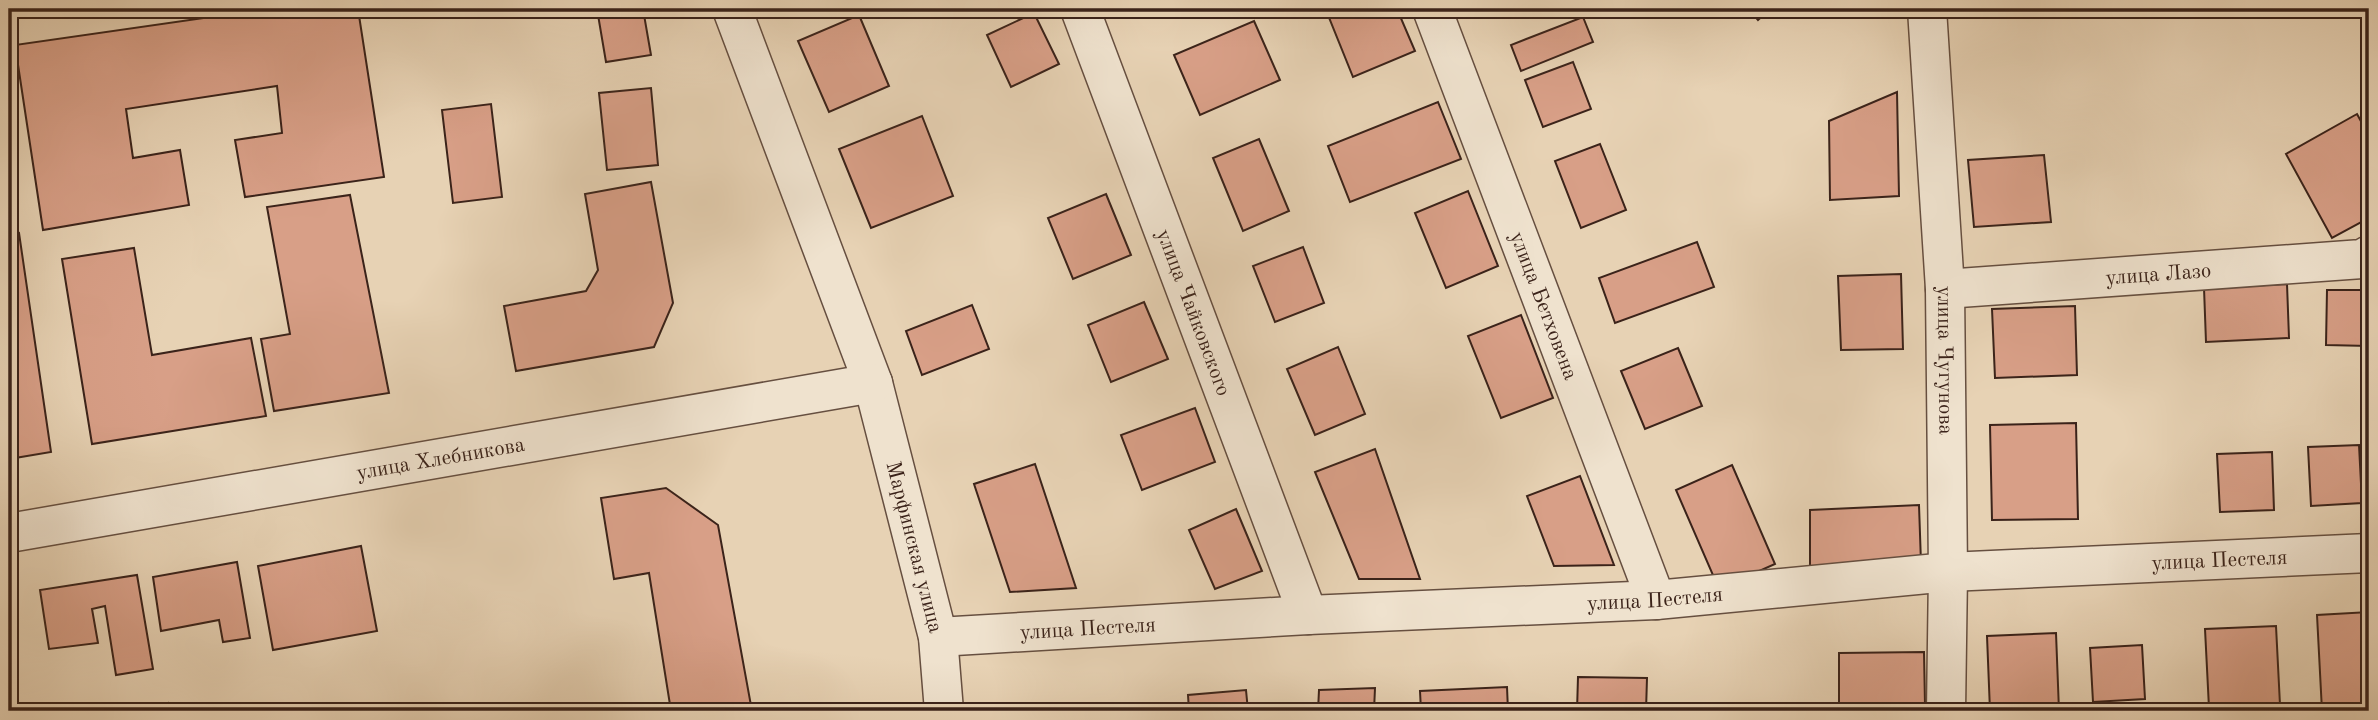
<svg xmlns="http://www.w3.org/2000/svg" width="2378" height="720" font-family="'Old Standard TT',serif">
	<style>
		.building { fill: #d89f87; stroke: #3b231a; stroke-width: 2 }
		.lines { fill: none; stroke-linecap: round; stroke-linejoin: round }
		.minor-casing { stroke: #664f40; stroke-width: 41 }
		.minor { stroke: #efe2ce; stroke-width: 38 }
		.labels { text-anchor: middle; stroke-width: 5; stroke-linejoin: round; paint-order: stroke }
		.street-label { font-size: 21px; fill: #3b231a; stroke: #efe2ce }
	</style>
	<rect width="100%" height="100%" fill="#e7d2b4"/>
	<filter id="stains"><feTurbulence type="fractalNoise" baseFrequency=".00286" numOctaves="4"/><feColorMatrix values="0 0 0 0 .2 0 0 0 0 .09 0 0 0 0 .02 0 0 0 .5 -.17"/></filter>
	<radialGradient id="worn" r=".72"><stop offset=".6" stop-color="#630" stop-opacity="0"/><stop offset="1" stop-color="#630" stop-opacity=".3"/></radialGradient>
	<!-- building -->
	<g class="building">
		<path d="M267,9H358L384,177L245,197L235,140L282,133L277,86L126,109L133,158L180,150L189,205L43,230L15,45Z"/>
		<path d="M597,9H643L651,55L606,62Z"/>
		<path d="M1329,9H1397L1415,51L1353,77L1326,10Z"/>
		<path d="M1749,9H1770L1758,20Z"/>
		<path d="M1034,13L1059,64L1011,87L987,35Z"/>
		<path d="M859,15L889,86L829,112L798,41Z"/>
		<path d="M1583,17L1593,42L1521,71L1511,45Z"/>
		<path d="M1254,21L1280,80L1200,115L1174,55Z"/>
		<path d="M1573,62L1591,109L1543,127L1525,80Z"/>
		<path d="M651,88L658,165L607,170L599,93Z"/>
		<path d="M1897,92L1899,196L1830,200L1829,121Z"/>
		<path d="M1438,102L1461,159L1350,202L1328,146Z"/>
		<path d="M491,104L502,197L453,203L442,110Z"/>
		<path d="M2357,114L2369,136V184L2363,187L2369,199V218L2332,238L2286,154Z"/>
		<path d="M922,116L953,196L871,228L839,149Z"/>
		<path d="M1259,139L1289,211L1243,231L1213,158Z"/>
		<path d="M1600,144L1626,210L1581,228L1555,161Z"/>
		<path d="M2044,155L2051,222L1974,227L1968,160Z"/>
		<path d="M651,182L673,303L654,347L516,371L504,306L586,291L598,270L585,194Z"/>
		<path d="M1468,191L1498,266L1446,288L1415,213Z"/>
		<path d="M1106,194L1131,255L1073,279L1048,218Z"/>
		<path d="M350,195L389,393L274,411L261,339L290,334L267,207Z"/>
		<path d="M19,233L51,452L9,459V235Z"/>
		<path d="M1697,242L1714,287L1615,323L1599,278Z"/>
		<path d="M1303,247L1324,303L1275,322L1253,266Z"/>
		<path d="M134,248L152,355L251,338L266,416L92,444L62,259Z"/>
		<path d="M1901,274L1903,349L1841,350L1838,276Z"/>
		<path d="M2287,284L2289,338L2206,342L2204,288Z"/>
		<path d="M2327,290H2369V346L2326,345Z"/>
		<path d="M1144,302L1168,359L1111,382L1088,325Z"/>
		<path d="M972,305L989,349L922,375L906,331Z"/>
		<path d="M2075,306L2077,375L1995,378L1992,309Z"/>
		<path d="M1521,315L1553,398L1501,418L1468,336Z"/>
		<path d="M1338,347L1365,414L1315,435L1287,369Z"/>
		<path d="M1678,348L1702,406L1645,429L1621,371Z"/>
		<path d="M1195,408L1215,462L1142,490L1121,435Z"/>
		<path d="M2076,423L2078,519L1992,520L1990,425Z"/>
		<path d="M2359,445L2362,503L2311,506L2308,447Z"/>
		<path d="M1375,449L1420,579H1359L1315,472Z"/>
		<path d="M2272,452L2274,510L2220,512L2217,454Z"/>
		<path d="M1035,464L1076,588L1010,592L974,484Z"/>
		<path d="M1732,465L1775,564L1719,589L1676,490Z"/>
		<path d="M1580,476L1614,565L1554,566L1527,496Z"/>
		<path d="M666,488L718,525L752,711H671L649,573L614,579L601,498Z"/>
		<path d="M1919,505L1921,563L1810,567V510Z"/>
		<path d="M1236,509L1262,571L1215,589L1189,530Z"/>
		<path d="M361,546L377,631L273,650L258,566Z"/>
		<path d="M237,562L250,638L223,642L219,620L161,631L153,577Z"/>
		<path d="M137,575L153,669L116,675L105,606L92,609L98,643L49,649L40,590Z"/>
		<path d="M2369,612V711H2322L2317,615Z"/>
		<path d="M9,613L17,670L9,671Z"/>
		<path d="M2276,626L2280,705L2209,708L2205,629Z"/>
		<path d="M2056,633L2059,711H1990L1987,636Z"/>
		<path d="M2142,645L2145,699L2093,702L2090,648Z"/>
		<path d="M1924,652L1925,705L1839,706V653Z"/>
		<path d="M1578,677L1647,678L1646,711H1577Z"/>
		<path d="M1507,687L1508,711H1421L1420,691Z"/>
		<path d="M1375,688L1374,711H1318L1319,690Z"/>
		<path d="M1246,690L1248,711H1189L1188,695Z"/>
		<path d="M168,703L170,711H125Z"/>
		<path d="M1755,705V711H1664V706Z"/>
	</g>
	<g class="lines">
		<!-- minor casing -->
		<g class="minor-casing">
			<g id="minor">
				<path id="s1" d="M732,9L873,383L938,637L944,711"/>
				<path id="s2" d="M1080,9L1308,615"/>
				<path id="s3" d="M1432,9L1656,600"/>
				<path id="s4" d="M1927,9L1945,289L1948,572L1946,711"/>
				<path id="s5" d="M1945,289L2362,259L2369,255"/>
				<path id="s6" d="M9,533L873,383"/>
				<path id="s7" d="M938,637L1308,615L1656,600L1948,572L2369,553"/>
			</g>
		</g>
		<!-- minor -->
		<use href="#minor" class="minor"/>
	</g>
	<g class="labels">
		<!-- street labels -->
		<g class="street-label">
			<text dy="7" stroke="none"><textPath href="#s5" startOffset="214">улица Лазо</textPath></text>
			<text dy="7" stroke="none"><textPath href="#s3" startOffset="317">улица Бетховена</textPath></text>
			<text dy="7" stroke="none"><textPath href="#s2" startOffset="324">улица Чайковского</textPath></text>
			<text dy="7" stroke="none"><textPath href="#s4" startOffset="352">улица Чугунова</textPath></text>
			<text dy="7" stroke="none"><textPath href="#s6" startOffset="438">улица Хлебникова</textPath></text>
			<text dy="7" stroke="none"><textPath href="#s1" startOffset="569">Марфинская улица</textPath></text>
			<text dy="7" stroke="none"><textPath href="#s7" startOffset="1284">улица Пестеля</textPath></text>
			<text dy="7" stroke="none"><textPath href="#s7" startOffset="718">улица Пестеля</textPath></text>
			<text dy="7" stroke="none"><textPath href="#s7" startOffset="150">улица Пестеля</textPath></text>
		</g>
	</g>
	<!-- margin -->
	<rect width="2378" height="720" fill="none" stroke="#e7d2b4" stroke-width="35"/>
	<rect x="10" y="10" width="2357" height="699" fill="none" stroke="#3b231a" stroke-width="3.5"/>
	<rect x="18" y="18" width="2343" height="685" fill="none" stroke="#3b231a" stroke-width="2"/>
	<rect width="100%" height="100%" filter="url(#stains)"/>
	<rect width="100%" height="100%" fill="url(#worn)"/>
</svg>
